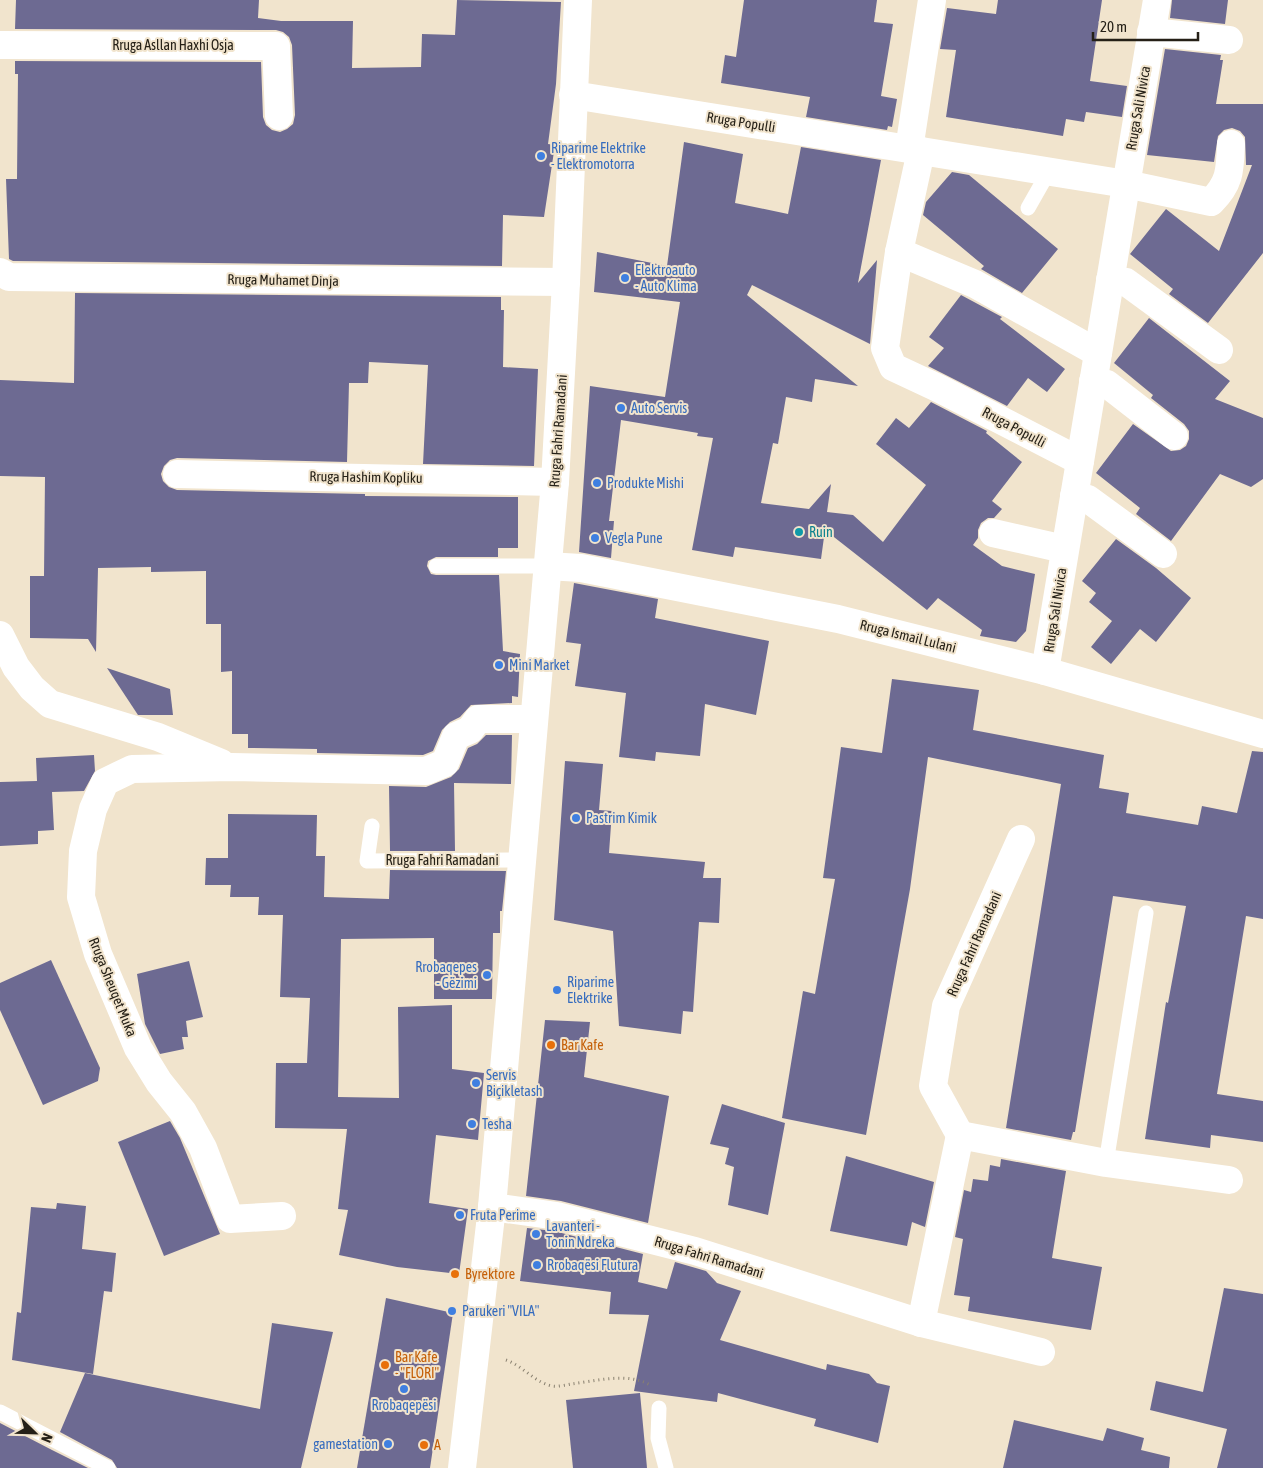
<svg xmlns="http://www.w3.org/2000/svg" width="1263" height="1468" font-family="'Asap Condensed',sans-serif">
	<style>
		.building { fill: #6d6a92 }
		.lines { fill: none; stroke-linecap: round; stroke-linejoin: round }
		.path { stroke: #898070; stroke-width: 3; stroke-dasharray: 1 4; stroke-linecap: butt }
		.lane { stroke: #fff; stroke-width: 15 }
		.street { stroke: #fff; stroke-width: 28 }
		.shop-dot { fill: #3f7fe0; stroke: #f1e4cd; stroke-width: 2 }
		.culture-dot { fill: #0f9aa8; stroke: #f1e4cd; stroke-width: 2 }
		.food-dot { fill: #e8710a; stroke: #f1e4cd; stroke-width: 2 }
		.labels { text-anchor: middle; stroke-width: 4; stroke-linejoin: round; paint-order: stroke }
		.street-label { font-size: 14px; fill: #252017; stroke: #f1e4cd }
		.shop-label { font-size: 14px; fill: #366cbe; stroke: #f1e4cd; text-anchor: start }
		.culture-label { font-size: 14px; fill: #0d838f; stroke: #f1e4cd; text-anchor: start }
		.food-label { font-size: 14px; fill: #c56008; stroke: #f1e4cd; text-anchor: start }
	</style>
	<rect width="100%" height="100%" fill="#f1e4cd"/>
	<!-- building -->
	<g class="building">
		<path d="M16,0H259L258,18L281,21H353L352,68L421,67L422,34L455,35L457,0L561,2L556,84L548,144L555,145L544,217L503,215L502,266L13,261L9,259L6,179H17L18,74H15V61L261,62L263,117L266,125L272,130L280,132L287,129L293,124L295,115L292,45L289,37L283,32L276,30L15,29Z"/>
		<path d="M744,0H877L874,22L893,24L881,96L897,99L892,127L888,126L887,130L806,117L810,97L721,83L725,55L736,57Z"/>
		<path d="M998,0H1102L1090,81L1127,86L1122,117L1086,112L1084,122L1066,119L1063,136L946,117L956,50L940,49L947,8L996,14Z"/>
		<path d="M1172,0H1228L1225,24L1170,18Z"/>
		<path d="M1165,49L1221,55L1220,60H1223L1216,104H1263V253L1208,323L1169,294L1173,289L1130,254L1166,209L1219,251L1252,165H1246L1245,137L1240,131L1232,128L1224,130L1218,136L1214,162L1147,155Z"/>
		<path d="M684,142L743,154L735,203L788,214L801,147L881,160L858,283L877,260L870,344L752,285L747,295L858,386L815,379L812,402L786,397L778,444L773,443L761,503L809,509L831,484L827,512L853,515L883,542L926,485L876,444L896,418L909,428L931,402L987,431L986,433L1022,462L992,501L1002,509L994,518H988L981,523L978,530V538L973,545L1002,566L1035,574L1026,631L1016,642L980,636L982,630L938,598L927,610L825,530L821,559L735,547L733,557L692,550L713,438L697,436L698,433L621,420L609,521H614L611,558L579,552L590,386L665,397L680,302L594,292L597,252L667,266Z"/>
		<path d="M952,172L969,175L1058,249L1022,293L981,269L984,266L923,215L926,202Z"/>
		<path d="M75,293L501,297V310H504L503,367L538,369L534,466L423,464L428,365L369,362L368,383H349L347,462L177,458L170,460L164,466L161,474L163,481L169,487L177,490L365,494V496L518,497V548H498V557H436L428,561L427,566L431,574L436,575H499L503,651L520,654L518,697L512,696V703L471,705L460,717L450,722L442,730L433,751L423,755L317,753V749L248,748V734H232V671L221,672V624H206V571L151,572V567L98,568L96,652L88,639L30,638V576H44L45,477L0,476V380L74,383Z"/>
		<path d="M961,295L1002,317L1000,319L1065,369L1047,392L1028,378L1007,406L928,366L944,348L929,337Z"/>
		<path d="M1149,318L1230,381L1215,399L1263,418V479L1251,487L1220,474L1171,541L1136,514L1140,508L1096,473L1133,424L1171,451L1180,450L1186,446L1189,439V431L1184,424L1151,398L1153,395L1114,363Z"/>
		<path d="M1116,539L1156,568L1191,598L1156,642L1140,629L1111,664L1091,647L1112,621L1089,602L1096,593L1082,581Z"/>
		<path d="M574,583L658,599L655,618L769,641L756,715L705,704L700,756L656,752L655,761L619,757L626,693L575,686L581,644L566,642Z"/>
		<path d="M107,668L170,689L173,715H138Z"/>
		<path d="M892,679L979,690L973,730L1104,755L1099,788L1129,793L1126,813L1198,825L1202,806L1237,813L1252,751L1263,752V919L1246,916L1217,1094L1263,1101V1142L1211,1135L1210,1148L1145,1139L1166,1002L1168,1003L1186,906L1113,896L1075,1132H1073L1071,1140L1006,1128L1061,784L928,757L910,889L866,1135L782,1118L803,991L815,994L835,879L823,878L841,747L882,753Z"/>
		<path d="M486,735H512L511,784L454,783L455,851H390L389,786L426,787L451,777L459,769L468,748L477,744Z"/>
		<path d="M94,755L95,771L84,791L52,792L54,830L38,831V844L0,846V782L37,781L36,758Z"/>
		<path d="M565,761L603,764L599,810L612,811L609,853L705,862L703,878H721L719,923L699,922L693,1012L683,1011L681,1034L619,1026L613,931L554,920Z"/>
		<path d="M228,814L317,815L316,856H325L324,897L389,899L390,870L506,871L502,911H500V933H493L492,999H434V938L341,939L338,1097L399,1098L398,1007L452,1005V1069L484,1073L478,1140L436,1135L429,1203L468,1209L459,1274L397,1267L339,1255L348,1210L338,1209L347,1129L275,1128L276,1063H307L310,998L280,997L283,915H258L259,897H230L231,885H205L206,858H228Z"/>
		<path d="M51,960L100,1068L98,1081L43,1105L0,1010V983Z"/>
		<path d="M189,961L203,1017L186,1021L188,1037H182L184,1049L160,1054L145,1024L137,974Z"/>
		<path d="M545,1020L590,1022L584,1077L669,1096L648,1223L561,1201L526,1196Z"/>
		<path d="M722,1104L785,1123L768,1215L728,1205L734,1167L725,1164L729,1148L710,1144Z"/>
		<path d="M170,1121L180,1138L220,1234L164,1256L118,1142Z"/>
		<path d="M846,1156L934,1182L925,1227L912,1222L907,1246L830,1231Z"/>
		<path d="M1001,1159L1066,1171L1052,1258L1102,1267L1091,1330L968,1311L970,1297L954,1295L963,1239L955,1237L964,1190L971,1192L973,1179L988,1181L990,1165L1000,1167Z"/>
		<path d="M57,1203L86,1206L82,1249L116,1253L112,1292L104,1291L93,1374L12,1360L17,1312L21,1313L31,1207L56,1209Z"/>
		<path d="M527,1228L554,1231L643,1254L638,1282L667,1289L675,1262L706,1271L717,1283L741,1291L720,1340L826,1370L827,1364L869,1374L877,1383L890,1386L878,1443L814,1426L816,1419L718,1393L717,1402L634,1391L649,1315L609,1314L611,1292L520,1281Z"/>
		<path d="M1224,1288L1263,1294V1468H1217L1227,1429L1150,1410L1156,1381L1203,1392Z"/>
		<path d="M386,1298L453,1313L430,1468H357Z"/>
		<path d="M272,1323L333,1332L301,1468H117L112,1460L60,1432L85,1373L260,1409Z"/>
		<path d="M640,1393L647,1468H573L566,1400Z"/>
		<path d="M1014,1420L1103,1441L1107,1428L1144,1438L1141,1450L1170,1457L1169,1468H1003Z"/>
		<path d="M0,1423L52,1450L88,1468H0Z"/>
	</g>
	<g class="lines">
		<!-- path -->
		<path class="path" d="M506,1360C523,1366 534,1382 552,1386C558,1387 565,1385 571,1384C596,1381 628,1372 650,1385"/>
		<!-- lane -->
		<g class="lane">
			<path d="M1028,208L1049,171"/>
			<path d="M436,566H547"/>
			<path d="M372,826L367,861L522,860"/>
			<path d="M1106,1163L1146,913"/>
			<path d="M659,1408L658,1438L666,1468"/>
			<path d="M0,1412L108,1468"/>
		</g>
		<!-- street -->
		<g class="street">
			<path d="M1151,32L1229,40"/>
			<path d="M0,45L276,46L279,116"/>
			<path d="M573,95L1126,184L1211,202C1230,183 1230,171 1231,144"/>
			<path d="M909,149L932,0"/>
			<path d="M921,151L899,252L885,348L893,367L940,389L1080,461"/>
			<path d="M899,252L975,284L1098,353"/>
			<path d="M0,272L9,277L566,282"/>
			<path d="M1110,280L1126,282L1219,350"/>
			<path d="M1093,381L1107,384L1174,436"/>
			<path d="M177,474L555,482"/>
			<path d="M1074,496L1088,499L1163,554"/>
			<path d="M993,533L1064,549"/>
			<path d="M547,566L581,568L838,619L1045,671L1263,734"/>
			<path d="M0,635L16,667L32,688L50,704L158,737L221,763"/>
			<path d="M1045,671L1157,0"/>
			<path d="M960,1135L933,1086L946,1006L1021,839"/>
			<path d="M492,1207L557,1216L695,1251L921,1323L1041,1352"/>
			<path d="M282,1216L230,1219L203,1148L183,1112L159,1082L138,1048L98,954L81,897L83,851L93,809L105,782L132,769L232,767L426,771L445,763L456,736L470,730L478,719H533"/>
			<path d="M921,1323L960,1135L1106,1163L1229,1180"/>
			<path d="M462,1468L492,1207L555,482L566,282L578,0"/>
		</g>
	</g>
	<!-- markers -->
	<g class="shop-dot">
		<circle cx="541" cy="156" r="5"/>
		<circle cx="625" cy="278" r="5"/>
		<circle cx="621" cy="408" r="5"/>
		<circle cx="597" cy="483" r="5"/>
		<circle cx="595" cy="538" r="5"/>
		<circle cx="499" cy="665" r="5"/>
		<circle cx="576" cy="818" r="5"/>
		<circle cx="487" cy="975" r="5"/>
		<circle cx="557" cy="990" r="5"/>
		<circle cx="476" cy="1083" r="5"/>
		<circle cx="472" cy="1124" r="5"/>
		<circle cx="460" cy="1215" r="5"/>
		<circle cx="536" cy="1234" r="5"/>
		<circle cx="537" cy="1265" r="5"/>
		<circle cx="452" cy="1311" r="5"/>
		<circle cx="404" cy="1389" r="5"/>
		<circle cx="388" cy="1444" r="5"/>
	</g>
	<circle class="culture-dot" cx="799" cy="532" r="5"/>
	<g class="food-dot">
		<circle cx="551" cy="1045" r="5"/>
		<circle cx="455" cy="1274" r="5"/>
		<circle cx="385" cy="1365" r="5"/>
		<circle cx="424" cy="1445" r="5"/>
	</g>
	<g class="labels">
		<!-- street labels -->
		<g class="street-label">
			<text x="173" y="50">Rruga Asllan Haxhi Osja</text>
			<text transform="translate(1138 108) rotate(-80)" y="5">Rruga Sali Nivica</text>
			<text transform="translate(741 122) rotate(9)" y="5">Rruga Populli</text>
			<text transform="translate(283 280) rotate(1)" y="5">Rruga Muhamet Dinja</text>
			<text transform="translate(1014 427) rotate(28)" y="5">Rruga Populli</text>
			<text transform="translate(558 431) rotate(-86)" y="5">Rruga Fahri Ramadani</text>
			<text transform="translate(366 477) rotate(1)" y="5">Rruga Hashim Kopliku</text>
			<text transform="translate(1055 610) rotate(-81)" y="5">Rruga Sali Nivica</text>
			<text transform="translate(908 636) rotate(14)" y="5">Rruga Ismail Lulani</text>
			<text x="442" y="865">Rruga Fahri Ramadani</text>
			<text transform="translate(974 944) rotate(-66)" y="5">Rruga Fahri Ramadani</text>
			<text transform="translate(113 987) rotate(68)" y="5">Rruga Sheuqet Muka</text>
			<text transform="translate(709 1257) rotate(17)" y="5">Rruga Fahri Ramadani</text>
		</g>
		<!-- shop labels -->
		<g class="shop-label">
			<text x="551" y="153">Riparime Elektrike<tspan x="551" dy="16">- Elektromotorra</tspan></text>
			<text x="635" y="275">Elektroauto<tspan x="635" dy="16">- Auto Klima</tspan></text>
			<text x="631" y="413">Auto Servis</text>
			<text x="607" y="488">Produkte Mishi</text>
			<text x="605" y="543">Vegla Pune</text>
			<text x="509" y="670">Mini Market</text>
			<text x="586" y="823">Pastrim Kimik</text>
			<text x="477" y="972" text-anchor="end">Rrobaqepes<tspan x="477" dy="16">- Gëzimi</tspan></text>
			<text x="567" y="987">Riparime<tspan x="567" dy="16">Elektrike</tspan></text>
			<text x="486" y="1080">Servis<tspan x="486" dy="16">Biçikletash</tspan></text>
			<text x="482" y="1129">Tesha</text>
			<text x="470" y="1220">Fruta Perime</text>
			<text x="546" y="1231">Lavanteri -<tspan x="546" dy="16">Tonin Ndreka</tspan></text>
			<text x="547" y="1270">Rrobaqësi Flutura</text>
			<text x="462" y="1316">Parukeri "VILA"</text>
			<text x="404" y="1410" text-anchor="middle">Rrobaqepësi</text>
			<text x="378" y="1449" text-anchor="end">gamestation</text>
		</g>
		<!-- culture labels -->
		<g class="culture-label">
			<text x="809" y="537">Ruin</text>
		</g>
		<!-- food labels -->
		<g class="food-label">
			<text x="561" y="1050">Bar Kafe</text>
			<text x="465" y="1279">Byrektore</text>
			<text x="395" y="1362">Bar Kafe<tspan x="395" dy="16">- "FLORI"</tspan></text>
			<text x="434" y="1450">A</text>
		</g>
	</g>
	<!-- north arrow -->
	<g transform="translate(35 1433) rotate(113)" stroke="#f1e4cd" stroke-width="4" paint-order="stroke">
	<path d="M0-4L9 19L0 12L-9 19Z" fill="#252017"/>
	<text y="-8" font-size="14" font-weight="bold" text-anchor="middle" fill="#252017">N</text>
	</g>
	<!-- scale -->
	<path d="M1093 32v8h105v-8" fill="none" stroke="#252017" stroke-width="2.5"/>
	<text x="1100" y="32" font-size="15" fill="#252017" stroke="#f1e4cd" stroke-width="4" paint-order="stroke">20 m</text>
</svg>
